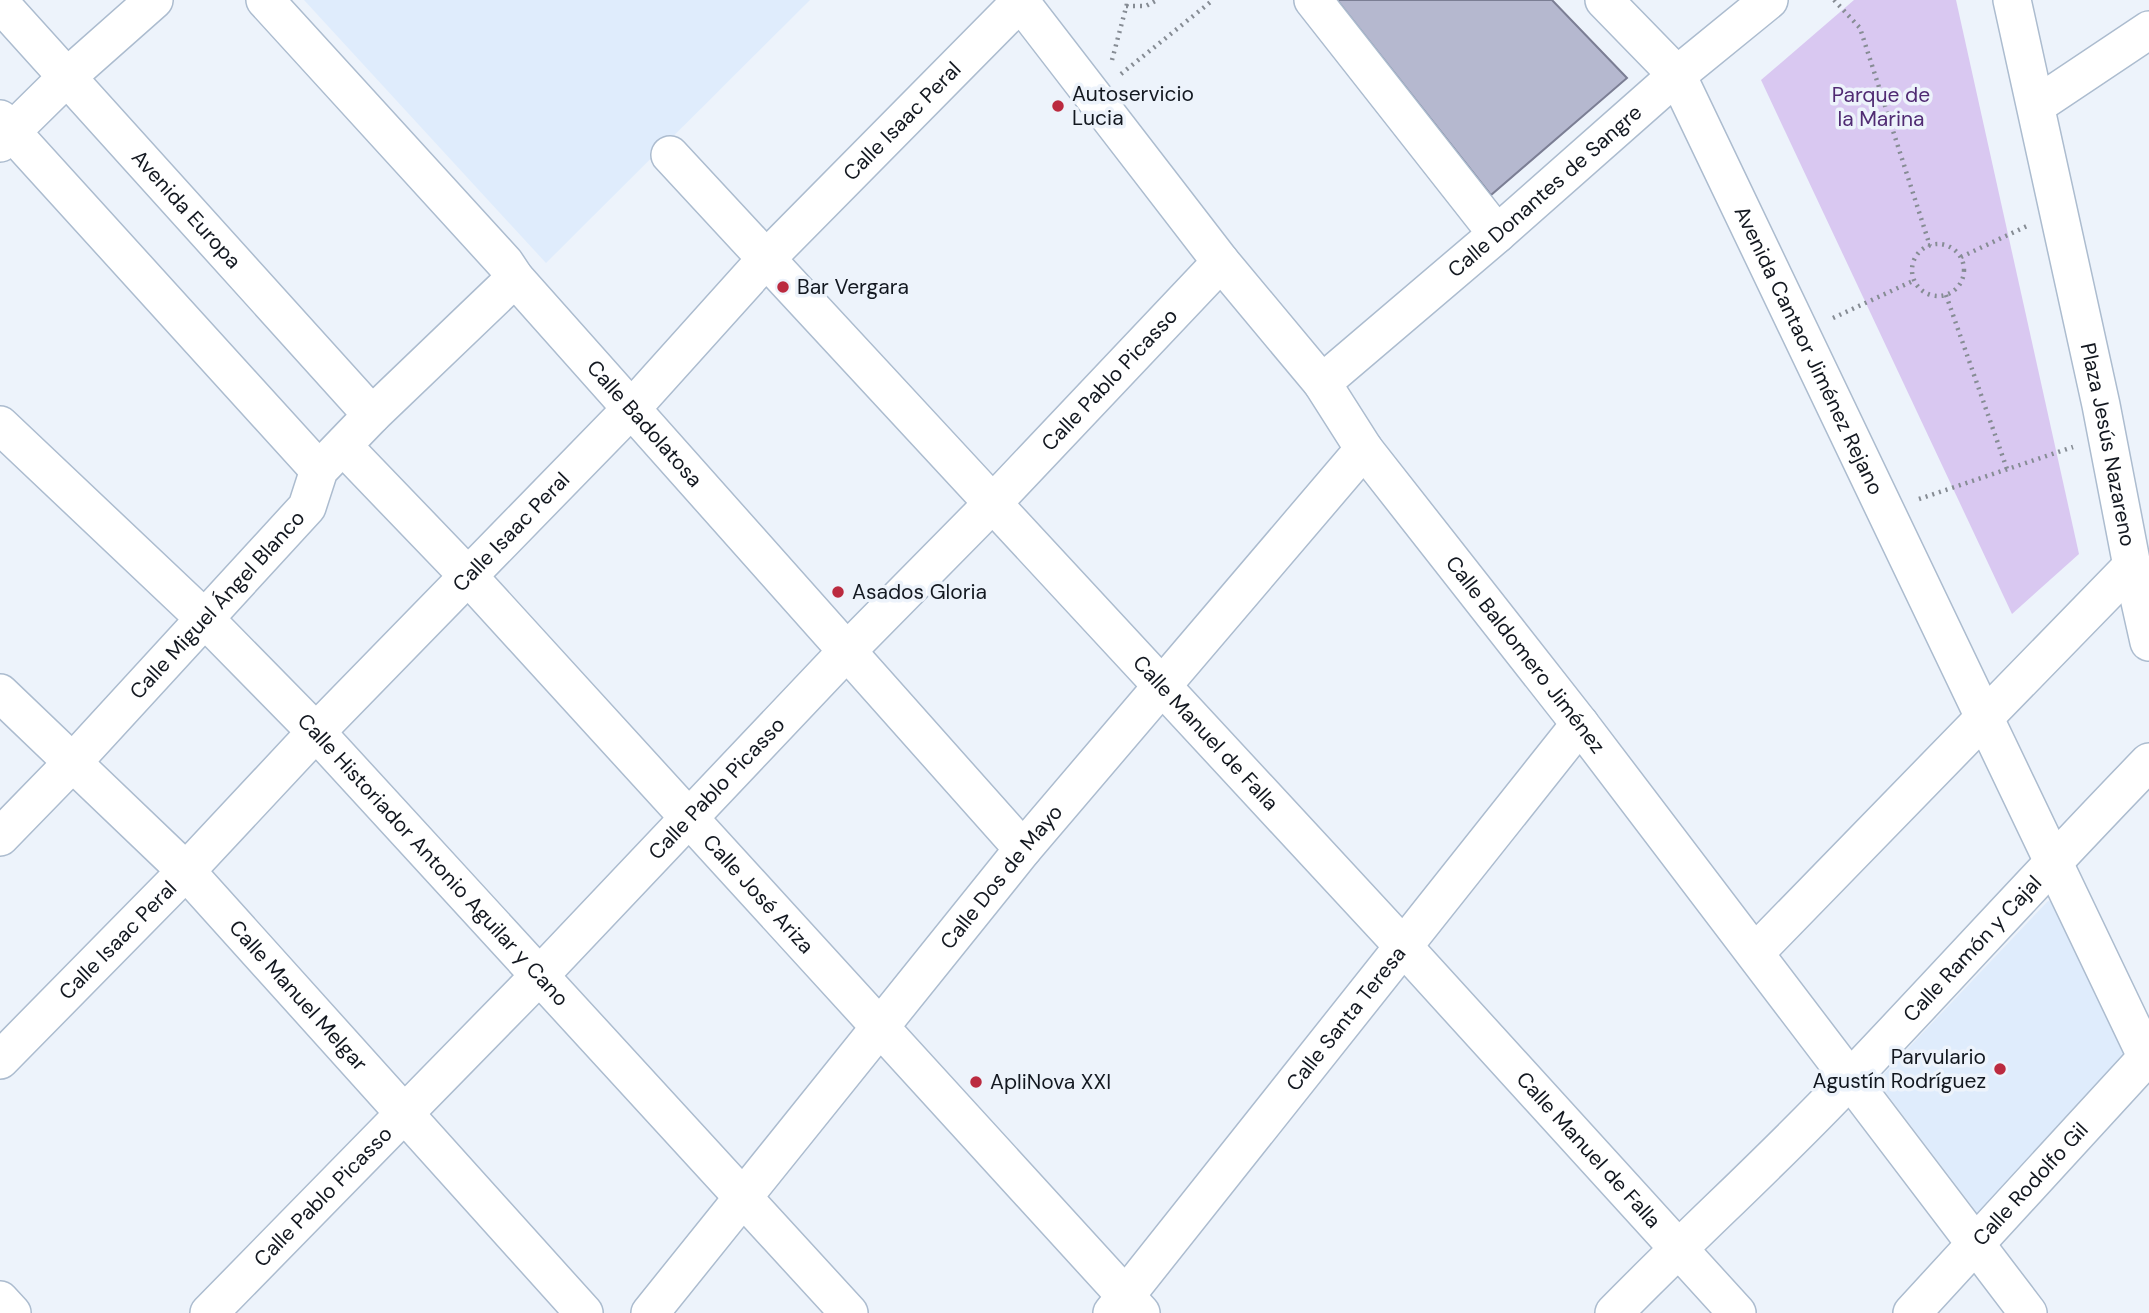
<svg xmlns="http://www.w3.org/2000/svg" width="2149" height="1313" font-family="'DM Sans',sans-serif">
	<style>
		.built { fill: #dfecfc }
		.green { fill: #d9c8f1 }
		.building { fill: #b5b8cf; stroke: #7b7e94; stroke-width: 2 }
		.lines { fill: none; stroke-linecap: round; stroke-linejoin: round }
		.minor-casing { stroke: #acbccf; stroke-width: 40 }
		.path { stroke: #868c94; stroke-width: 4.5; stroke-dasharray: 2 5; stroke-linecap: butt }
		.minor { stroke: #fff; stroke-width: 37 }
		.poi-dot { fill: #bb2a3f; stroke: #edf3fb; stroke-width: 2.5 }
		.labels { text-anchor: middle; stroke-width: 7; stroke-linejoin: round; paint-order: stroke }
		.poi-label { font-size: 21px; fill: #131820; stroke: #edf3fb; text-anchor: start }
		.park-label { font-size: 21px; fill: #502b73; stroke: #edf3fb }
		.street-label { font-size: 21px; fill: #131820; stroke: #edf3fb }
	</style>
	<rect width="100%" height="100%" fill="#edf3fb"/>
	<!-- built -->
	<g class="built">
		<path d="M304,0H810L546,263Z"/>
		<path d="M2048,901L2056,902L2125,1048L2123,1057L1978,1214L1877,1081Z"/>
	</g>
	<!-- green -->
	<path class="green" d="M1854,0H1956L2079,554L2012,614L1761,80Z"/>
	<!-- building -->
	<path class="building" d="M1337,0H1552L1627,78L1491,195Z"/>
	<g class="lines">
		<!-- minor casing -->
		<g class="minor-casing">
			<g id="minor">
				<path id="s1" d="M265,0L505,263L515,278L1023,849"/>
				<path id="s2" d="M1019,0L1221,262L1322,383L1364,449L1580,724L2028,1313"/>
				<path d="M1313,0L1497,234"/>
				<path id="s3" d="M1604,0L1677,75L2149,1062"/>
				<path id="s4" d="M2012,0L2101,405L2132,566L2149,642"/>
				<path id="s5" d="M0,3L372,415"/>
				<path d="M2037,105L2149,30"/>
				<path d="M0,119L319,470"/>
				<path d="M0,143L67,77L154,0"/>
				<path id="s6" d="M670,155L1402,945L1737,1313"/>
				<path id="s7" d="M1322,383L1497,234L1677,75L1769,0"/>
				<path id="s8" d="M0,425L205,619L316,732L849,1313"/>
				<path id="s9" d="M343,446L468,576L1141,1313"/>
				<path id="s10" d="M0,693L186,871L584,1313"/>
				<path id="s11" d="M0,837L73,762L307,507L319,470L372,415L515,278"/>
				<path d="M1755,953L2132,566"/>
				<path id="s12" d="M0,1060L186,871L316,732L632,408L766,259L1022,0"/>
				<path d="M0,1300L12,1313"/>
				<path id="s13" d="M209,1313L540,975L847,651L992,504L1221,262"/>
				<path id="s14" d="M650,1313L1023,849L1364,449"/>
				<path id="s15" d="M1112,1313L1580,724"/>
				<path id="s16" d="M1614,1313C1692,1233 1775,1159 1851,1078C1951,973 2048,866 2149,762"/>
				<path id="s17" d="M1912,1313L2149,1055"/>
			</g>
		</g>
		<!-- path -->
		<g class="path">
			<path d="M1834,0L1860,28L1930,246"/>
			<path d="M1126,6H1146L1157,0"/>
			<path d="M1112,60L1128,0"/>
			<path d="M1121,74L1213,0"/>
			<circle cx="1938" cy="270" r="26"/>
			<path d="M1961,257L2027,226"/>
			<path d="M1946,295L2007,469"/>
			<path d="M1833,318L1915,280"/>
			<path d="M1919,499L2073,447"/>
		</g>
		<!-- minor -->
		<use href="#minor" class="minor"/>
	</g>
	<!-- markers -->
	<g class="poi-dot">
		<circle cx="1058" cy="106" r="7"/>
		<circle cx="783" cy="287" r="7"/>
		<circle cx="838" cy="592" r="7"/>
		<circle cx="2000" cy="1069" r="7"/>
		<circle cx="976" cy="1082" r="7"/>
	</g>
	<g class="labels">
		<!-- poi labels -->
		<g class="poi-label">
			<text x="1072" y="101">Autoservicio<tspan x="1072" dy="24">Lucia</tspan></text>
			<text x="797" y="294">Bar Vergara</text>
			<text x="852" y="599">Asados Gloria</text>
			<text x="1986" y="1064" text-anchor="end">Parvulario<tspan x="1986" dy="24">Agustín Rodríguez</tspan></text>
			<text x="990" y="1089">ApliNova XXI</text>
		</g>
		<!-- park labels -->
		<g class="park-label">
			<text x="1881" y="102">Parque de<tspan x="1881" dy="24">la Marina</tspan></text>
		</g>
		<!-- street labels -->
		<g class="street-label">
			<text dy="7" stroke="none"><textPath href="#s12" startOffset="1302">Calle Isaac Peral</textPath></text>
			<text dy="7" stroke="none"><textPath href="#s7" startOffset="294">Calle Donantes de Sangre</textPath></text>
			<text dy="7" stroke="none"><textPath href="#s5" startOffset="278">Avenida Europa</textPath></text>
			<text dy="7" stroke="none"><textPath href="#s3" startOffset="410">Avenida Cantaor Jiménez Rejano</textPath></text>
			<text dy="7" stroke="none"><textPath href="#s13" startOffset="1297">Calle Pablo Picasso</textPath></text>
			<text dy="7" stroke="none"><textPath href="#s1" startOffset="569">Calle Badolatosa</textPath></text>
			<text dy="7" stroke="none"><textPath href="#s4" startOffset="455">Plaza Jesús Nazareno</textPath></text>
			<text dy="7" stroke="none"><textPath href="#s12" startOffset="735">Calle Isaac Peral</textPath></text>
			<text dy="7" stroke="none"><textPath href="#s11" startOffset="318">Calle Miguel Ángel Blanco</textPath></text>
			<text dy="7" stroke="none"><textPath href="#s2" startOffset="828">Calle Baldomero Jiménez</textPath></text>
			<text dy="7" stroke="none"><textPath href="#s6" startOffset="788">Calle Manuel de Falla</textPath></text>
			<text dy="7" stroke="none"><textPath href="#s13" startOffset="730">Calle Pablo Picasso</textPath></text>
			<text dy="7" stroke="none"><textPath href="#s8" startOffset="614">Calle Historiador Antonio Aguilar y Cano</textPath></text>
			<text dy="7" stroke="none"><textPath href="#s14" startOffset="560">Calle Dos de Mayo</textPath></text>
			<text dy="7" stroke="none"><textPath href="#s9" startOffset="611">Calle José Ariza</textPath></text>
			<text dy="7" stroke="none"><textPath href="#s12" startOffset="168">Calle Isaac Peral</textPath></text>
			<text dy="7" stroke="none"><textPath href="#s16" startOffset="511">Calle Ramón y Cajal</textPath></text>
			<text dy="7" stroke="none"><textPath href="#s10" startOffset="425">Calle Manuel Melgar</textPath></text>
			<text dy="7" stroke="none"><textPath href="#s15" startOffset="376">Calle Santa Teresa</textPath></text>
			<text dy="7" stroke="none"><textPath href="#s6" startOffset="1354">Calle Manuel de Falla</textPath></text>
			<text dy="7" stroke="none"><textPath href="#s17" startOffset="175">Calle Rodolfo Gil</textPath></text>
			<text dy="7" stroke="none"><textPath href="#s13" startOffset="163">Calle Pablo Picasso</textPath></text>
		</g>
	</g>
</svg>
